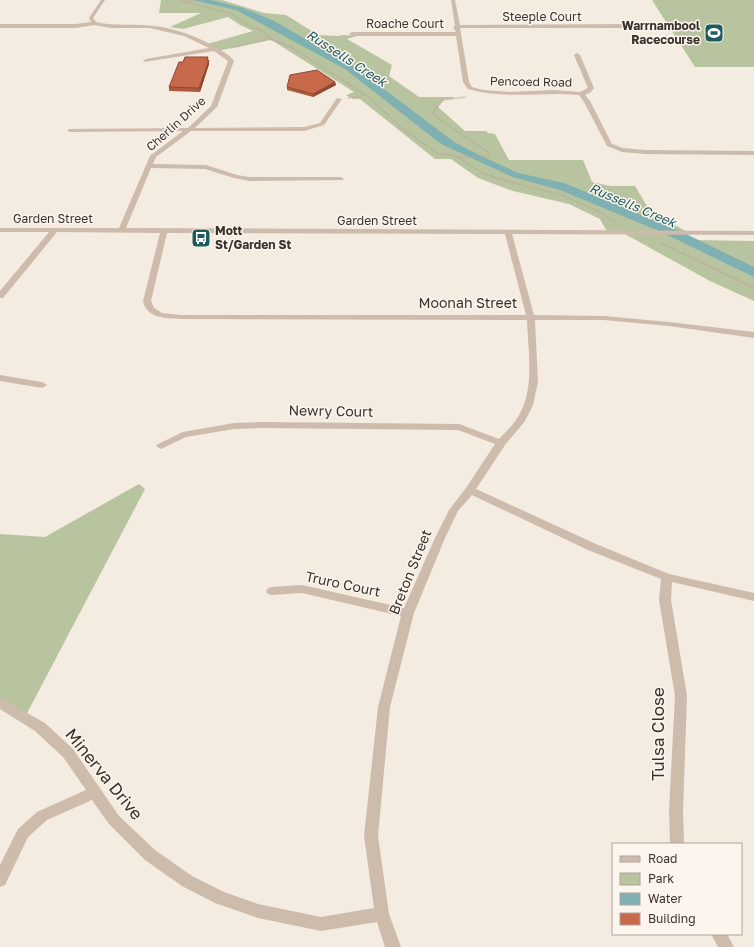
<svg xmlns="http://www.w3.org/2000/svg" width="754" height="947" font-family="'Golos Text',sans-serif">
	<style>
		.green { fill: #b8c4a0 }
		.water { fill: #7fb0b2 }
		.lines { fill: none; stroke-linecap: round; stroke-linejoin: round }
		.path-far1 { stroke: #b9a596; stroke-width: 1.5; stroke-dasharray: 1 1; stroke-linecap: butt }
		.path { stroke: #b9a596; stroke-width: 2; stroke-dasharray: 1.5 1.5; stroke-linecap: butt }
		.minor { fill: #cdbbac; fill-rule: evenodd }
		.wall { fill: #ac5a40 }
		.shaded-wall { fill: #8c4a34 }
		.building { fill: #c8694b; stroke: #8c4a34 }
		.labels { text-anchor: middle; stroke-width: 3; stroke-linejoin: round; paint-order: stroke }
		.far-street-label { font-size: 12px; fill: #3b302b; stroke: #fbf5ee }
		.far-poi-label { font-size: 12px; font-weight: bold; fill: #3b302b; stroke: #fbf5ee; text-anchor: end }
		.far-water-label { font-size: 13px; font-style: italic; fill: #1f5a5e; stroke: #fbf5ee }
		.street-label { font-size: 14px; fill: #3b302b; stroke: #fbf5ee }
		.near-street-label { font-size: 17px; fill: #3b302b; stroke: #fbf5ee }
	</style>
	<rect width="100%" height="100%" fill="#f4ebe1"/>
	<!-- green -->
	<g class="green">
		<path d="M161,0H222L264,13L286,15L318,35L338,36L343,35L357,36L347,39L392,65L389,76L419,97H454V98L443,100L438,107L465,131H486L488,133L495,134L509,160H583L592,182L610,186H635L650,211L687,232H674L692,240L754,241V301L710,281L623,233H608L600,219L569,204L513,191L478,178L451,159H435L360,99H353L346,95L354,92L273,41L269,40L218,51L207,44L253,31L240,25L228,17L183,29L170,27L201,13H159Z"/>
		<path d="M652,0H754V67H695Z"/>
		<path d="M139,484L145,489L25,717L0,703V534L45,537Z"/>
	</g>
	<!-- water -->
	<path class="water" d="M193,0H211L243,8L274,21L355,67L454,142L483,157L518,173L564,183L682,232L754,267V277L661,232L560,190L513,177L441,144L345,69L236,10Z"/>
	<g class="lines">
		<!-- path-far1 -->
		<g class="path-far1">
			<path d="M180,0L232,14L242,22L264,32L271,39L289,46L366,95L402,128L437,153L459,157H490L489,153L432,114L443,100L466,97"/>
			<path d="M188,2L193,0"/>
			<path d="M231,48L271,39"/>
			<path d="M348,98L365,95"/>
			<path d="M460,158L482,173L510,182L562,195L600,212L614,222"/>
			<path d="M661,243L684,254"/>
		</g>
		<!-- path -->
		<path class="path" d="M682,253L754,288"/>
		<!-- minor -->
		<g class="minor">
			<path d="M101,0H105L93,18L96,22C111,26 126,24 142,25C167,26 190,33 212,45C220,50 228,53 234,61L217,107L195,128L304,127L320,123L337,98L342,99L324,125L304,131H191L156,157L153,164L206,165L237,175L249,177H341L344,179L343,180L249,181L234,178L205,169L151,168L126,228L754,231V235L512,234L534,315L604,316L669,322L754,332V338L669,326L604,320H535L538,382L533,405L525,421L505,445L476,489L596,544L669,574L754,593V601L672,582L671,600L687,696L683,811L684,844H670L669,811L675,696L659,600L661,579L588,550L472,495L458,511L445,538L414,613L390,707L378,836L389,914L401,947H385L377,922L321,931L258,918L215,903L182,886L145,860L109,824L92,800L47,820L28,837L5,885L0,887V865L18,829L37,812L86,790L63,757L35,731L0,709V698L45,723L73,749L119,816L155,850L192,876L224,892L258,904L321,917L374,908L364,836L378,707L401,616L302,593L272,595L268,594L266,591L268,588L272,587L302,585L404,608L435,538L449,510L466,488L495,444L458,430L262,428L234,429L186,437L161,449L156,446L158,444L183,432L234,423L262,422L459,424L499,439C505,433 511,427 516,420C536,391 528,353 527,320L181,319C166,318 147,319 143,301L160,233L57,232L3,298H0V291L49,232H0V228H119L150,156L183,131L70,132L68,131V129L188,128L211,106L228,61L214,51L144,62L143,61L146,59L209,48L184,36L150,28H111L94,25L76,28H0V24H76L91,22L89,18ZM167,233L505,234L526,315H181L162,313L154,308L151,301Z"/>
			<path d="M451,0H455L460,25L628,24L631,26L628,28H460L469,82L472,87L483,90L510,92L554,90L580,92L588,88L574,55L577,53L580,55L594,88L591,92L585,95L590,101L612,144L623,148L645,150L754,151V155L645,154L622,152L607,146L584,102L579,95C542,91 505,100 468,89L463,82L456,36H352L349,34L352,32H456L453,27L455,26Z"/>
			<path d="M0,375L42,382L47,385L42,388L0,381Z"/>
			<path d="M711,934H727L734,947H718Z"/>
		</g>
	</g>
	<!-- wall -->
	<g class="wall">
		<path d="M209,61V64L200,92L169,91V87Z"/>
		<path d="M335,82L336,85L313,97L287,90V87Z"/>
	</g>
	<!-- shaded-wall -->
	<g class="shaded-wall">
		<path d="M209,60V64L200,92L199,88Z"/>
		<path d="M335,82L336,85L313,97V94Z"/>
	</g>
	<!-- building -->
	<g class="building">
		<path d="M185,57H208L207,61L209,60L199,88L169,87L179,62H183Z"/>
		<path d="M317,70L335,82L313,94L287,87L290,75Z"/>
	</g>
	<!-- icons -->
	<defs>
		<g id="stadium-square" transform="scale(1)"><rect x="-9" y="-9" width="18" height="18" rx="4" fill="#1f5a5e" stroke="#fbf5ee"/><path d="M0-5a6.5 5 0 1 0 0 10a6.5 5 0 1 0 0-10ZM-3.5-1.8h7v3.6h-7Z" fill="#fff"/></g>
		<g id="bus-square" transform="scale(1)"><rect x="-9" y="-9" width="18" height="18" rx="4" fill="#1f5a5e" stroke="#fbf5ee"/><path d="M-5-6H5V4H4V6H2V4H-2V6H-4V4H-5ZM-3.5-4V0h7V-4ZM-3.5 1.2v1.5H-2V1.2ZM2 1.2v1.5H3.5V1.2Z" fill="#fff"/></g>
	</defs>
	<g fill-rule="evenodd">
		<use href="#stadium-square" x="714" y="33"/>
		<use href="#bus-square" x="201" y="238"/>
	</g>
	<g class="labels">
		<!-- far-street labels -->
		<g class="far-street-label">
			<text x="542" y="21">Steeple Court</text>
			<text x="405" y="28">Roache Court</text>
			<text transform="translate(531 82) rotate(1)" y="4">Pencoed Road</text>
			<text transform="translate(176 124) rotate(-42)" y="4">Cherlin Drive</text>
			<text x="53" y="223">Garden Street</text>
			<text x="377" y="225">Garden Street</text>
		</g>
		<!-- far-poi labels -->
		<g class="far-poi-label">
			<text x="700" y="30">Warrnambool<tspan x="700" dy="14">Racecourse</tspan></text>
			<text x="215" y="235" text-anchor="start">Mott<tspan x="215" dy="14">St/Garden St</tspan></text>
		</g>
		<!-- far-water labels -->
		<g class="far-water-label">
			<text transform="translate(347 58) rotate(33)" y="5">Russells Creek</text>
			<text transform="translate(633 205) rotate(23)" y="5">Russells Creek</text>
		</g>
		<!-- street labels -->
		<g class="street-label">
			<text x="468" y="308">Moonah Street</text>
			<text transform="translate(331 411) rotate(1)" y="5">Newry Court</text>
			<text transform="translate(410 572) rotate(-68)" y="5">Breton Street</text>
			<text transform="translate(343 584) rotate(12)" y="5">Truro Court</text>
		</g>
		<!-- near-street labels -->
		<g class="near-street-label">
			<text transform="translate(658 734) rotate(-90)" y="6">Tulsa Close</text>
			<text transform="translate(104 774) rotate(51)" y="6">Minerva Drive</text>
		</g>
	</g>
	<!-- legend -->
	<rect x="612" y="843" width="130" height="92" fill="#fbf5ee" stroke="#aea6a0"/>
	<rect x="620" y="856" width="20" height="6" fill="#cdbbac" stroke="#aea6a0"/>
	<text x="648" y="863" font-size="12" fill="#3b302b">Road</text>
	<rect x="620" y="873" width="20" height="12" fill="#b8c4a0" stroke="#aea6a0"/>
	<text x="648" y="883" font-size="12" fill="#3b302b">Park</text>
	<rect x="620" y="893" width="20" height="12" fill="#7fb0b2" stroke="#aea6a0"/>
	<text x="648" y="903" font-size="12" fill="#3b302b">Water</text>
	<rect x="620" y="913" width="20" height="12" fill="#c8694b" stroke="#aea6a0"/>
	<text x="648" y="923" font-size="12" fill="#3b302b">Building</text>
</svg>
